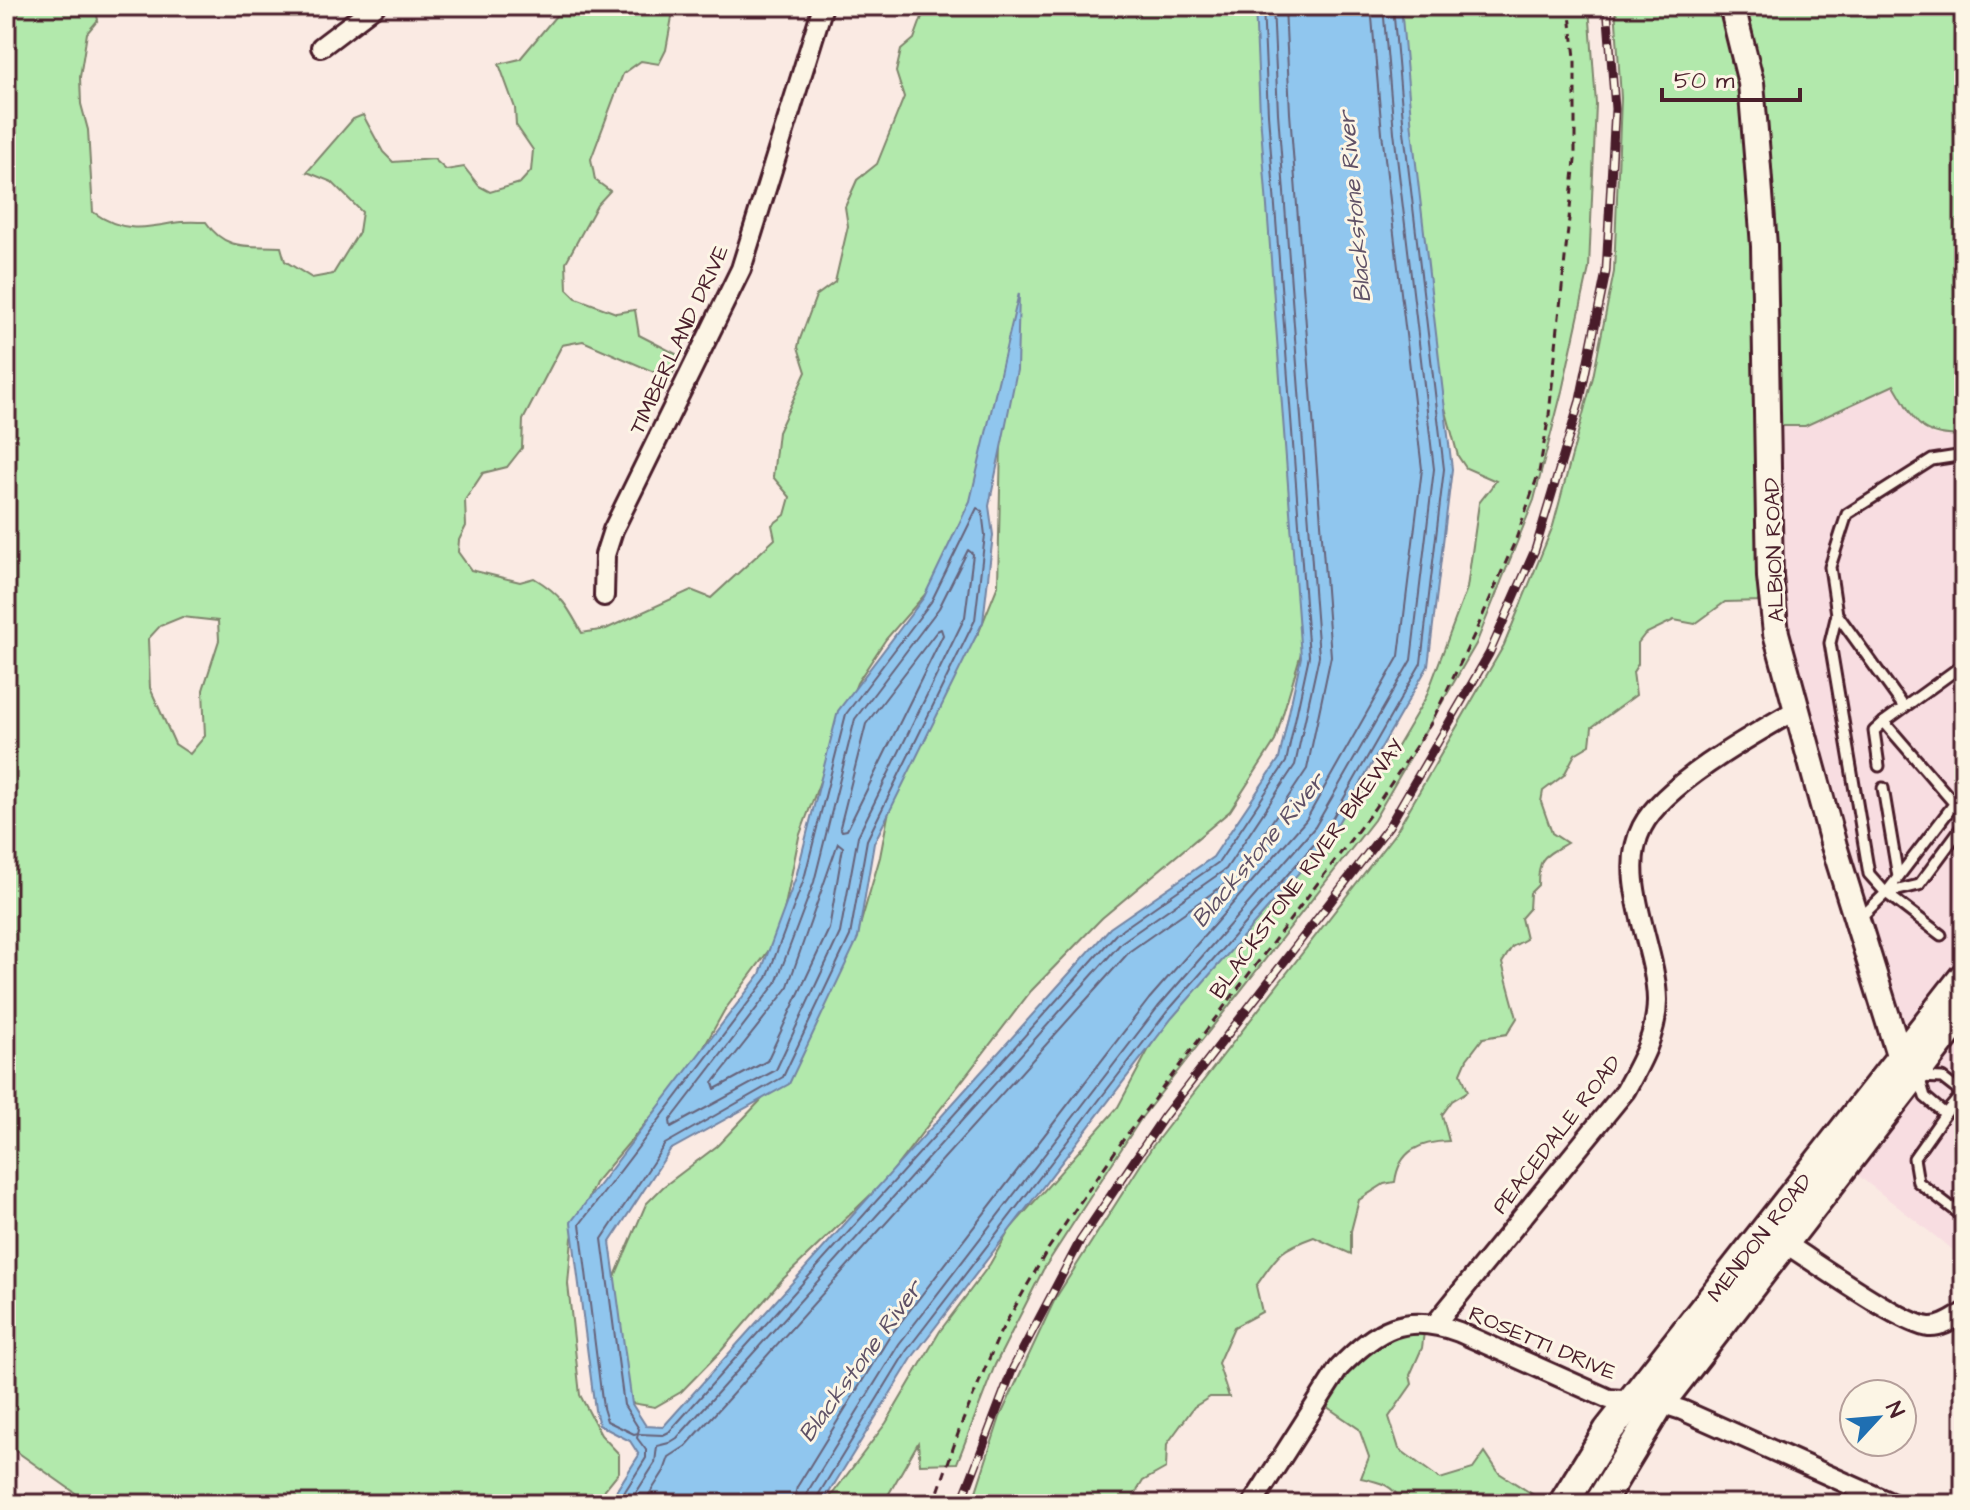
<svg xmlns="http://www.w3.org/2000/svg" width="1970" height="1510" font-family="'Architects Daughter',sans-serif">
	<style>
		.built { fill: #f8dde1 }
		.green { fill: #b2e9ac; stroke: #7e846c; stroke-width: 2; fill-rule: evenodd }
		.water { fill: #90c6ee; stroke: #7483a0; stroke-width: 2 }
		.lines { fill: none; stroke-linecap: round; stroke-linejoin: round }
		.shore { stroke: #666279; stroke-width: 2 }
		.lane-casing { stroke: #4a1f2b; stroke-width: 15 }
		.street-casing { stroke: #4a1f2b; stroke-width: 24 }
		.secondary-casing { stroke: #4a1f2b; stroke-width: 30 }
		.primary-casing { stroke: #4a1f2b; stroke-width: 34 }
		.path { stroke: #4a1f2b; stroke-width: 3; stroke-dasharray: 8 6; stroke-linecap: butt }
		.lane { stroke: #fcf5e5; stroke-width: 9 }
		.street { stroke: #fcf5e5; stroke-width: 18 }
		.secondary { stroke: #fcf5e5; stroke-width: 24 }
		.primary { stroke: #fcf5e5; stroke-width: 28 }
		.rail-casing { stroke: #4a1f2b; stroke-width: 9 }
		.rail { stroke: #fcf5e5; stroke-width: 6; stroke-dasharray: 18; stroke-linecap: butt }
		.labels { text-anchor: middle; stroke-width: 6; stroke-linejoin: round; paint-order: stroke }
		.street-label { font-size: 22px; fill: #4a1f2b; stroke: #fcf5e5 }
		.water-label { font-size: 24px; font-style: italic; fill: #5f5166; stroke: #fcf5e5 }
	</style>
	<rect width="100%" height="100%" fill="#faeae3"/>
	<filter id="ink" filterUnits="userSpaceOnUse"><feTurbulence type="fractalNoise" baseFrequency=".0125" numOctaves="2"/><feDisplacementMap in="SourceGraphic" scale="16" xChannelSelector="R" yChannelSelector="G"/><feConvolveMatrix kernelMatrix="1 2 1 2 8 2 1 2 1" color-interpolation-filters="sRGB"/></filter>
	<g filter="url(#ink)">
		<!-- built -->
		<path class="built" d="M1894,384L1921,429L1935,435L1964,436V1262L1954,1251L1836,1158L1899,1077L1790,716L1765,426H1805Z"/>
		<!-- green -->
		<g class="green">
			<path d="M6,6H95L98,20L87,33L80,77L81,104L88,130L93,212C121,232 142,229 173,223C184,221 196,222 206,222C226,252 249,245 281,247L285,261L312,278L333,274L359,232L362,212L332,182L307,172L353,119L363,115L383,152L393,162L434,159L446,170L464,167L479,186L490,192L520,183L531,171L533,150L516,125L515,108L499,64L520,59L564,6H674L666,50L659,64L641,61L623,74L591,159L595,180L610,191L597,205L566,262L567,289L576,298L616,313L635,310L639,335L678,355L680,358L670,379L583,341L562,345L523,420L522,448L507,467L483,473L465,500L466,526L459,540L458,552L471,570L520,582L534,578C561,594 568,607 582,633L606,629L691,590L711,598L775,539L772,525L785,515L790,497L773,477L778,432L806,372L798,347L800,339L816,296L835,282L848,226L845,207L857,180L877,164L904,97L896,72L901,50L914,39L926,6H1266L1306,636L1275,741L1230,811L1102,918L1031,991L885,1181L782,1280L721,1351L681,1392L655,1407L631,1403L613,1281L646,1204L663,1187L717,1146L786,1074L859,929L880,857L898,764L920,717L979,632L998,585L1001,441L954,551L935,583L886,639L857,683L799,837L782,921L772,946L724,1011L693,1067L595,1183L572,1238L568,1284L580,1395L601,1435L619,1454V1472L593,1504H91L6,1444ZM182,617L218,621L219,640L203,690L205,736L190,754L175,744L150,688L148,639L160,626Z"/>
			<path d="M1395,6H1589L1596,104L1589,268L1562,391L1534,500L1476,644L1374,820L1142,1117L1043,1270L995,1365L957,1463L920,1464L918,1443L883,1504H825L886,1423L940,1331L990,1264L1010,1229L1118,1107L1167,1015L1286,876L1382,772L1426,697L1467,588L1479,503L1496,481L1466,468L1458,456L1437,378Z"/>
			<path d="M1615,6H1964V436C1915,435 1918,424 1894,385L1805,426H1765L1762,601L1725,602L1695,624L1674,620L1645,634L1638,643V664L1633,672L1636,695L1592,727L1590,745L1575,754L1564,775L1543,791L1541,802L1552,833L1567,843C1544,856 1538,857 1538,885L1530,893L1529,909L1521,918L1526,939L1512,947L1502,963L1517,1018L1507,1034L1483,1038L1467,1059L1461,1073L1468,1091L1452,1101L1442,1115L1449,1141C1420,1142 1399,1150 1395,1182L1384,1184L1359,1200L1351,1231V1254L1314,1237C1278,1250 1278,1255 1256,1286L1262,1312L1234,1327L1218,1363L1229,1397H1210L1194,1407L1167,1444L1166,1468L1143,1481L1129,1504H972L1000,1417L1055,1299L1152,1147L1396,832L1504,645L1553,526L1593,377L1614,272L1621,98Z"/>
			<path d="M1425,1324L1422,1348L1410,1375L1412,1384L1389,1417L1399,1449L1440,1479L1473,1469L1485,1452L1499,1473L1548,1504H1403C1394,1485 1380,1482 1361,1478L1369,1457L1359,1429L1320,1402L1368,1337Z"/>
		</g>
		<!-- water -->
		<path class="water" d="M1255,6H1401L1412,130L1452,469L1428,666L1330,837L1172,1018L914,1355L822,1504H608L639,1455L630,1441L599,1425L595,1410L571,1222L760,974L796,877L838,711L924,597L970,501L1019,293L1017,370L989,506L993,535L983,622L874,843L858,938L789,1084L670,1150L610,1242L632,1404L646,1426L663,1427L1110,928L1213,857L1279,759L1301,657L1260,114Z"/>
		<g class="lines">
			<!-- shore -->
			<g class="shore">
				<path d="M977,508L982,511L985,535L975,620L867,840L850,936L783,1077L665,1144L602,1239L624,1405L639,1429L638,1433L634,1434L607,1421L603,1408L580,1224L767,978L804,879L846,714L931,602Z"/>
				<path d="M968,550L973,554L965,617L858,836L840,933L776,1070L671,1127L670,1121L776,983L814,882L855,719L939,608Z"/>
				<path d="M941,629L943,635L847,830L842,831L840,827L866,724L937,631Z"/>
				<path d="M838,843L843,847L829,929L767,1061L715,1089L713,1083L787,989Z"/>
				<path d="M617,1504L646,1458V1450L637,1438L638,1434L663,1435L669,1432L1116,934L1219,862L1286,762L1309,656L1268,114L1263,6"/>
				<path d="M629,1504L655,1463L657,1446L669,1443L677,1438L1122,942L1226,869L1295,765L1319,656L1278,113L1273,6"/>
				<path d="M643,1504L664,1471L669,1457L686,1446L1130,951L1235,877L1307,769L1331,656L1290,113L1285,6"/>
				<path d="M793,1504L797,1487L890,1336L1149,999L1306,820L1399,656L1422,469L1382,133L1371,6"/>
				<path d="M805,1504L808,1491L899,1344L1158,1007L1315,827L1411,660L1434,469L1394,132L1383,6"/>
				<path d="M816,1504L817,1497L907,1350L1166,1013L1324,833L1421,663L1444,469L1404,131L1393,6"/>
			</g>
			<!-- lane casing -->
			<g class="lane-casing">
				<g id="lane">
					<path d="M1837,614L1830,643L1869,874L1886,893L1941,935"/>
					<path d="M1904,707L1837,614L1830,567L1847,514L1932,460L1964,455"/>
					<path d="M1879,766L1874,731L1884,722"/>
					<path d="M1883,788L1898,877"/>
					<path d="M1954,803L1884,722L1964,664"/>
					<path d="M1886,893L1919,885L1964,824"/>
					<path d="M1859,919L1886,893L1964,791"/>
					<path d="M1919,1076L1925,1097L1945,1114L1914,1158L1918,1182L1964,1217"/>
					<path d="M1920,1077L1942,1078L1964,1095"/>
					<path d="M1945,1114L1962,1094"/>
				</g>
			</g>
			<!-- street casing -->
			<g class="street-casing">
				<g id="street">
					<path d="M321,47L375,6"/>
					<path d="M604,596L605,555L613,530L741,269L823,6"/>
					<path d="M1783,1242C1812,1260 1901,1324 1929,1327C1942,1328 1954,1319 1964,1313"/>
					<path d="M1436,1323L1625,1091C1641,1062 1657,1034 1657,1000C1656,946 1616,878 1642,827C1664,784 1754,734 1796,710"/>
					<path d="M1252,1504L1339,1368C1377,1329 1405,1312 1459,1332L1609,1399L1660,1403L1682,1410L1893,1504"/>
				</g>
			</g>
			<!-- secondary casing -->
			<g class="secondary-casing">
				<path id="secondary" d="M1732,6L1751,83L1757,155L1764,246L1770,577L1776,633L1834,846L1900,1058L1912,1069"/>
			</g>
			<!-- primary casing -->
			<g class="primary-casing">
				<g id="primary">
					<path d="M1563,1504L1608,1431L1964,977"/>
					<path d="M1599,1504L1660,1403L1964,1011"/>
				</g>
			</g>
			<!-- path -->
			<path class="path" d="M934,1504L961,1425L1000,1333L1048,1249L1123,1140L1374,809L1430,725L1475,633L1516,539L1539,472L1549,415L1575,160V57L1569,6"/>
			<!-- lane -->
			<use href="#lane" class="lane"/>
			<!-- street -->
			<use href="#street" class="street"/>
			<!-- secondary -->
			<use href="#secondary" class="secondary"/>
			<!-- primary -->
			<use href="#primary" class="primary"/>
			<!-- rail casing -->
			<g class="rail-casing">
				<path id="rail" d="M961,1504L1013,1368L1080,1241L1163,1118L1389,826L1489,654L1535,550L1580,400L1606,272L1615,109L1607,6"/>
			</g>
			<!-- rail -->
			<use href="#rail" class="rail"/>
		</g>
	</g>
	<g class="labels">
		<!-- street labels -->
		<g class="street-label">
			<text transform="translate(678 339) rotate(-65)" y="8">TIMBERLAND DRIVE</text>
			<text transform="translate(1773 550) rotate(-92)" y="8">ALBION ROAD</text>
			<text transform="translate(1306 868) rotate(-54)" y="8">BLACKSTONE RIVER BIKEWAY</text>
			<text transform="translate(1556 1134) rotate(-52)" y="8">PEACEDALE ROAD</text>
			<text transform="translate(1759 1237) rotate(-52)" y="8">MENDON ROAD</text>
			<text transform="translate(1543 1342) rotate(23)" y="8">ROSETTI DRIVE</text>
		</g>
		<!-- water labels -->
		<g class="water-label">
			<text transform="translate(1354 207) rotate(-95)" y="8">Blackstone River</text>
			<text transform="translate(1258 850) rotate(-50)" y="8">Blackstone River</text>
			<text transform="translate(860 1361) rotate(-54)" y="8">Blackstone River</text>
		</g>
	</g>
	<!-- margin -->
	<rect width="1970" height="1510" fill="none" stroke="#fcf5e5" stroke-width="32"/>
	<rect x="16" y="16" width="1938" height="1478" fill="none" stroke="#4a1f2b" stroke-width="3" filter="url(#ink)"/>
	<!-- north arrow -->
	<g transform="translate(1878 1418) rotate(64)"><circle r="38" fill="#fcf5e5" stroke="#b59f9b" stroke-width="2"/>
	<path d="M0-6L14 30L0 20L-14 30Z" fill="#1f6fb2"/>
	<text y="-12" font-size="22" font-weight="bold" text-anchor="middle" fill="#4a1f2b">N</text>
	</g>
	<!-- scale -->
	<path d="M1662 88v12h138v-12" fill="none" stroke="#4a1f2b" stroke-width="4"/>
	<text x="1674" y="88" font-size="24" fill="#4a1f2b" stroke="#fcf5e5" stroke-width="6" paint-order="stroke">50 m</text>
</svg>
